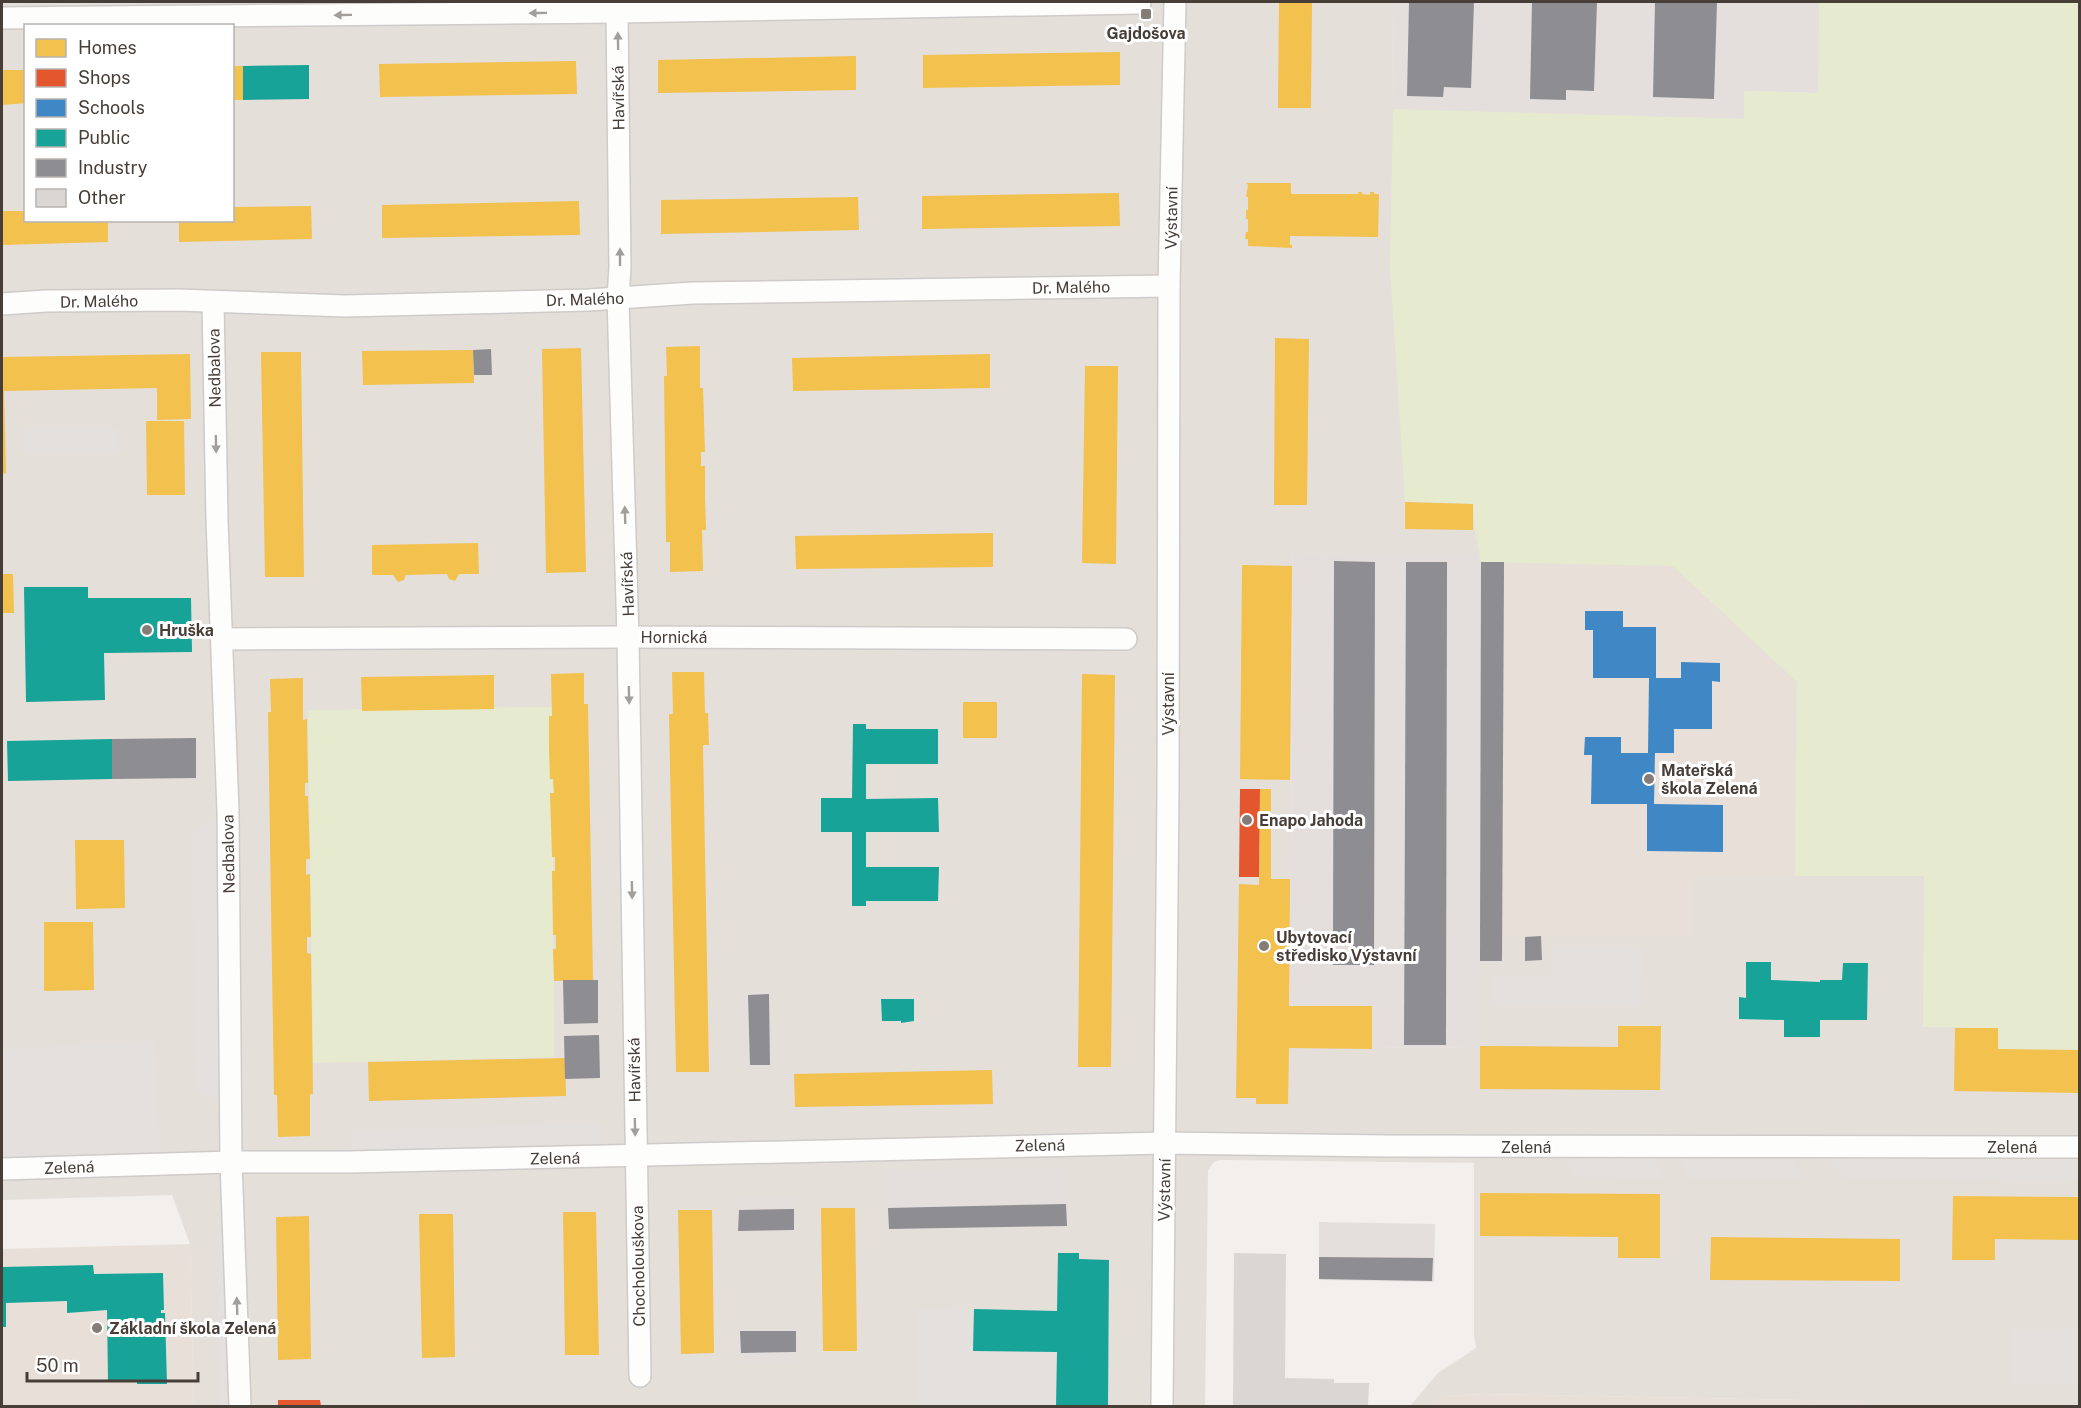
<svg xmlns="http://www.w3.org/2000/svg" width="2081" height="1408" font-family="'Public Sans',sans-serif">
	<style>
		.residential { fill: #e5dfda; fill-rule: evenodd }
		.industrial { fill: #e4dfdc }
		.education { fill: #e8e0d8 }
		.green { fill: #e6eace }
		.parking { fill: #e4e0dd }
		.homes { fill: #f2c14e }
		.shops { fill: #e4572e }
		.schools { fill: #3f88c5 }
		.public { fill: #17a398 }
		.industry { fill: #8d8d92 }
		.building { fill: #dad6d3 }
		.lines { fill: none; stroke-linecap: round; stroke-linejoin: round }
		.minor-casing { stroke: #cecbc8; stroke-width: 24 }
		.minor { stroke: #fdfdfc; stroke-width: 21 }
		.oneway { fill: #a29e9a }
		.poi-dot { fill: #847c77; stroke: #fff; stroke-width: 2 }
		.labels { text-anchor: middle; stroke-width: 6; stroke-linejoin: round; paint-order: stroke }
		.poi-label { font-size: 16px; font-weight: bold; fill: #483e38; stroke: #fff; text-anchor: start }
		.street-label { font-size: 16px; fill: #483e38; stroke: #fff }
	</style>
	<rect width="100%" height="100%" fill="#f2efec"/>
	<!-- residential -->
	<path class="residential" d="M2,2H1394L1393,108L1743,119L2079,98V1406H1865V1401L1483,1394L1446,1396L1425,1406H1410L1438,1373L1476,1348L1474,1335V1163L1221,1160L1214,1162L1208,1170L1205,1406H194L190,1244L172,1195L2,1200ZM26,26H232V220H26ZM1291,553L1480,556L1502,961H1480L1475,981V1047L1373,1048V1006L1291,878L1293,566Z"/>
	<!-- industrial -->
	<g class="industrial">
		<path d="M1394,2H2079L1818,93L1744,91V119L1393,109Z"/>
		<path d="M1291,553L1480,555L1482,562H1504L1502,961L1480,962L1475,981V1047L1373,1048V1006L1290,1005L1293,566Z"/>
		<path d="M740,993H770L772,1067H742Z"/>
		<path d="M1066,1167L1067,1227L888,1230L887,1170Z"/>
		<path d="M795,1198V1231L737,1232V1199Z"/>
		<path d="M1319,1222L1435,1224L1434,1282L1319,1280Z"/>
		<path d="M738,1329H797L798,1362L738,1363Z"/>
	</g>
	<!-- education -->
	<g class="education">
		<path d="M1504,562L1673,565L1797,682L1795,876H1693L1692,936H1503Z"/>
		<path d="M190,1244L194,1406H2V1249Z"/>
		<path d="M1483,1394L1865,1401V1406H1425L1446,1396Z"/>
	</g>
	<!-- green -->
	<g class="green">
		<path d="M1819,2H2079V1050L1998,1049V1028L1923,1027L1924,876H1795L1797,682L1673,566L1481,562L1475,530L1473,504L1405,502L1390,267L1393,109L1744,119V91L1818,93Z"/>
		<path d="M553,707L554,1057L313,1063L308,710Z"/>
	</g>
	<!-- parking -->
	<g class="parking">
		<path d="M24,429H118L119,452L24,453Z"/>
		<path d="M228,811L231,1106L195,1089L192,833Z"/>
		<path d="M1551,948L1642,949L1641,1005L1492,1004V976H1551Z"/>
		<path d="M154,1041L161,1164L2,1169V1050Z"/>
		<path d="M599,1124L603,1157L350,1162L353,1130Z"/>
		<path d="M1562,1156L1654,1157L1665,1178L1573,1177Z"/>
		<path d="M1678,1157L1791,1158L1803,1178H1689Z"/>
		<path d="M1828,1158L2079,1160V1179L1843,1178Z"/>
		<path d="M232,1231L238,1406H220L216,1233Z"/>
		<path d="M974,1309V1351L1057,1352L1056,1406H918V1310Z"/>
		<path d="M2079,1329V1383L2012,1384L2011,1330Z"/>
	</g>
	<!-- homes -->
	<g class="homes">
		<path d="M1279,2H1312L1311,108H1278Z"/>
		<path d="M1120,52V85L923,88V55Z"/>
		<path d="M856,56V90L658,93V60Z"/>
		<path d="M576,61L577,94L380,97L379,64Z"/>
		<rect x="232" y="66" width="11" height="34"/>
		<path d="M2,70H26V103L2,105Z"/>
		<path d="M1246,183H1291V194H1358V192H1362V194L1370,195V192H1374V194H1379L1378,237L1290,236V245H1292V248L1248,246V239H1245L1246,232H1248V219H1246V210H1248V197H1246L1248,185Z"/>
		<path d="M1119,193L1120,226L922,229V196Z"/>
		<path d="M858,197L859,230L661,234V200Z"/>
		<path d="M579,201L580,235L382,238V205Z"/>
		<path d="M311,206L312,239L179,242V220H232V207Z"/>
		<path d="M2,211H26V220H108V242L2,245Z"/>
		<path d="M1275,338L1309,339L1307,505H1274Z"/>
		<path d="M700,346V388H703L704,419L705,452H701V466H705V498L706,530H702L703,571L670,572V542H666L664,376H667L666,347Z"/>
		<path d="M581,348L586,572L546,573L542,349Z"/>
		<path d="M473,350L474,383L363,385L362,351Z"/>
		<path d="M261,352H301L304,577H265Z"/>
		<path d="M190,354L191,419L157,420V388L4,391L6,473L2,474V357Z"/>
		<path d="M990,354V388L793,391L792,358Z"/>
		<path d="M1085,366H1118L1116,564L1082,563Z"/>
		<path d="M146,421H184L185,495H147Z"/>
		<path d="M1405,502L1473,504V530L1405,529Z"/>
		<path d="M993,533V567L796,569L795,536Z"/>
		<path d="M478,543L479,574H459L455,581L449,579L447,574L406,575L404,580L398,582L393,575H372V545Z"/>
		<path d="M1242,565L1292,566L1290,780L1240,779Z"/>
		<path d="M2,574H13L14,613H2Z"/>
		<path d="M672,672H704L705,713H708L709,745H703L709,1072H676L669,714H673Z"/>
		<path d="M584,673V704H588L593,980L554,981L553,949H556V935H553L552,871H555V857H552L550,793H554L553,779H550L549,748V716H552L551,674Z"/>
		<path d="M1082,674L1115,675L1111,1067H1078Z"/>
		<path d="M494,675V709L362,711L361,677Z"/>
		<path d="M303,678V720L307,719L308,783H305V796H308L310,859H306V875L310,874L311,937H307V953L311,954L313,1094H310V1136L278,1137L277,1095H274L268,712H271L270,679Z"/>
		<rect x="963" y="702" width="34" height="36"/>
		<path d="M1260,789H1271V879H1290L1289,1006H1372V1049L1289,1048L1288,1104H1256V1098H1236L1239,884L1259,885Z"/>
		<path d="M75,840H124L125,908L76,909Z"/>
		<path d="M44,922H93L94,990L44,991Z"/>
		<path d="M1618,1026H1661L1660,1090L1480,1089V1046L1618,1047Z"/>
		<path d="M1955,1028H1998V1049L2079,1050V1093L1954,1091Z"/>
		<path d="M565,1058L566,1096L369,1101L368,1062Z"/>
		<path d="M992,1070L993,1104L795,1107L794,1074Z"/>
		<path d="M1480,1193L1660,1194V1258H1618V1237L1480,1236Z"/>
		<path d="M1953,1196L2079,1197V1240L1995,1239V1260H1952Z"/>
		<path d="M821,1208H855L857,1351H823Z"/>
		<path d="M678,1210H712L714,1353L681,1354Z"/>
		<path d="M563,1212H596L599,1355H565Z"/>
		<path d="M419,1214H453L455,1357L422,1358Z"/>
		<path d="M309,1216L311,1359L278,1360L276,1217Z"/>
		<path d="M1711,1237L1900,1239V1281L1710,1280Z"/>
	</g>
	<!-- shops -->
	<g class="shops">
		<path d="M1240,789H1260L1259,877H1239Z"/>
		<path d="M278,1400H320L321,1406H278Z"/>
	</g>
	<!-- schools -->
	<path class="schools" d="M1585,611H1623V627H1656V678H1681V662L1720,663V682L1712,681V729H1674V753H1655L1654,804L1723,805V852L1647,851V804H1591L1592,755H1584L1585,737H1621V753H1648L1649,678H1593V630H1585Z"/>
	<!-- public -->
	<g class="public">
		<path d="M309,65V99L243,100V66Z"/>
		<path d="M24,587H88V598H191L192,652L104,653L105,700L26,702Z"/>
		<path d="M853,724H866V729H938V764H866V799L938,798L939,832H866V867H939L938,901H866V906H852V832H821V798H852Z"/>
		<path d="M112,739V779L8,781L7,741Z"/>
		<path d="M1746,962H1771V980L1820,982V980H1842L1843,963H1868L1867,1020H1820V1037H1784V1020L1739,1019V997L1746,998Z"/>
		<path d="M881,999H914V1021L901,1023V1021H882Z"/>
		<path d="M1058,1253H1079V1259L1109,1260L1108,1406H1056L1057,1352L973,1351L974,1309L1057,1311Z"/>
		<path d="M93,1265L94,1274L163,1273L164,1310H161V1313H165L167,1384H137V1380L108,1381L107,1310L67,1313V1301L6,1303V1327H2V1267Z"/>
	</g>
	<!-- industry -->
	<g class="industry">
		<path d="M1409,2H1474L1471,88L1444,87L1443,97L1407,96Z"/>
		<path d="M1532,2H1597L1594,91L1566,90V100L1530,99Z"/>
		<path d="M1655,2H1717L1714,99L1653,97Z"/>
		<path d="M491,349L492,375H474L473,350Z"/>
		<path d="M1334,561L1375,562L1374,965H1333V954L1352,955L1353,944L1333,943Z"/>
		<path d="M1406,562H1447L1446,1045H1404Z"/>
		<path d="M1481,562H1504L1502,961H1480Z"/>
		<path d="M196,738V778L112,779V739Z"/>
		<path d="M1541,936L1542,960L1525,961V937Z"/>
		<path d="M563,980H598V1023L564,1024Z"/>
		<path d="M769,994L770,1065H750L748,995Z"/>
		<path d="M599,1035L600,1078L565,1079L564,1036Z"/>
		<path d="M1066,1204L1067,1226L889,1229L888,1208Z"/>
		<path d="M794,1209V1230L738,1231L739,1210Z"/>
		<path d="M1319,1257L1433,1258L1432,1281L1319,1279Z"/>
		<path d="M740,1331H796V1352L741,1353Z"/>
	</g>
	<!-- building -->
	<path class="building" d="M1234,1253L1286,1254L1285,1378L1334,1379V1383H1369L1368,1406H1233Z"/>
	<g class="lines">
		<!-- minor casing -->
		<g class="minor-casing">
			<g id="minor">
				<path d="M617,12L620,267L618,298L628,637L640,1376"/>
				<path d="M2,18L617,12L1140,3"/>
				<path d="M213,302L217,520L228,811L231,1162L240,1406"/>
				<path d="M2,304L46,301L178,300L345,306L589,300L692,293L1169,286"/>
				<path d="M222,639L628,637L1126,639"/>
				<path d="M2,1169L231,1162H350L1165,1143L1388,1146L2080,1147"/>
				<path d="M1162,1406L1168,792L1169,286L1175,2"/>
			</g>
		</g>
		<!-- minor -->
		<use href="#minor" class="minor"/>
	</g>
	<!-- one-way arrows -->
	<defs><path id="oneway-solid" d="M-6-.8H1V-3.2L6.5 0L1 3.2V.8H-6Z" transform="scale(1.5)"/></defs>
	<g class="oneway">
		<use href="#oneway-solid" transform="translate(538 13) rotate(179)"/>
		<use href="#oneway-solid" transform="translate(343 15) rotate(179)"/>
		<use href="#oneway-solid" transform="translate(618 41) rotate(-91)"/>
		<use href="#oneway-solid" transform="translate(620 257) rotate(-90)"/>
		<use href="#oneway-solid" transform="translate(216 444) rotate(89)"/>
		<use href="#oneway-solid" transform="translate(625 515) rotate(-92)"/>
		<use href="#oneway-solid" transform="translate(629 695) rotate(89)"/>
		<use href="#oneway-solid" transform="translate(632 890) rotate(89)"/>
		<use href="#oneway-solid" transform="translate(635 1127) rotate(89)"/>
		<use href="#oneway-solid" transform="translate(237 1306) rotate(-92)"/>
	</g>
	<!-- markers -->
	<g class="poi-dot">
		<rect x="1140" y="8" width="12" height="12" rx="3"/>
		<circle cx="147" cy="630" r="6"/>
		<circle cx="1649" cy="779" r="6"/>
		<circle cx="1247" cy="820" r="6"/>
		<circle cx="1264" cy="946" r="6"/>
		<circle cx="97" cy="1328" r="6"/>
	</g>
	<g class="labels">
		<!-- poi labels -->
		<g class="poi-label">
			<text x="1146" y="39" text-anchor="middle">Gajdošova</text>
			<text x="159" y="636">Hruška</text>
			<text x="1661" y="776">Mateřská<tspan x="1661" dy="18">škola Zelená</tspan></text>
			<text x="1259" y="826">Enapo Jahoda</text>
			<text x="1276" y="943">Ubytovací<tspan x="1276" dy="18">středisko Výstavní</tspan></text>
			<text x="109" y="1334">Základní škola Zelená</text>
		</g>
		<!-- street labels -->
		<g class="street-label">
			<text transform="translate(618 98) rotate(-91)" y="6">Havířská</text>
			<text transform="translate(1171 218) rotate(-89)" y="6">Výstavní</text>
			<text transform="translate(1071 287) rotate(-1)" y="6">Dr. Malého</text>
			<text transform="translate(585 299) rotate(-2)" y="6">Dr. Malého</text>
			<text transform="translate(99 301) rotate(-1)" y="6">Dr. Malého</text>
			<text transform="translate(214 368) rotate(-91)" y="6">Nedbalova</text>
			<text transform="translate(627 584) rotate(-92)" y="6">Havířská</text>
			<text x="674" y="643">Hornická</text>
			<text transform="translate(1168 704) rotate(-90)" y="6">Výstavní</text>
			<text transform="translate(228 854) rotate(-91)" y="6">Nedbalova</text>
			<text transform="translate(634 1070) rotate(-91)" y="6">Havířská</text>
			<text transform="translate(1040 1145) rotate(-1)" y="6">Zelená</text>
			<text x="1526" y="1153">Zelená</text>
			<text x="2012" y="1153">Zelená</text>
			<text transform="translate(555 1158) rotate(-1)" y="6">Zelená</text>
			<text transform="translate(69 1167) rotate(-2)" y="6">Zelená</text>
			<text transform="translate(1164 1190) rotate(-89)" y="6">Výstavní</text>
			<text transform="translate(638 1266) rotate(-91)" y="6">Chocholouškova</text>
		</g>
	</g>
	<!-- border -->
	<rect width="2081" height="1408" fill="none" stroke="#483e38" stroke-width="6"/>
	<!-- legend -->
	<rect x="24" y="24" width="210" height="198" fill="#ffffff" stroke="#b6b2af" stroke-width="1.5"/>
	<rect x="36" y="39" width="30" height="18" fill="#f2c14e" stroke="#b6b2af" stroke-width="1.5"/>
	<text x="78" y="54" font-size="18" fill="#483e38">Homes</text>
	<rect x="36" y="69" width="30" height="18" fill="#e4572e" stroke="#b6b2af" stroke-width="1.5"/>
	<text x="78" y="84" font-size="18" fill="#483e38">Shops</text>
	<rect x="36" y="99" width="30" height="18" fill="#3f88c5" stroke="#b6b2af" stroke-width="1.5"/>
	<text x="78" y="114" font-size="18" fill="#483e38">Schools</text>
	<rect x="36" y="129" width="30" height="18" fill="#17a398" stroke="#b6b2af" stroke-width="1.5"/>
	<text x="78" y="144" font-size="18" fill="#483e38">Public</text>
	<rect x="36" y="159" width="30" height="18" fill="#8d8d92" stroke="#b6b2af" stroke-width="1.5"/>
	<text x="78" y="174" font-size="18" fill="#483e38">Industry</text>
	<rect x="36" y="189" width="30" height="18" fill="#dad6d3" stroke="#b6b2af" stroke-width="1.5"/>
	<text x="78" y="204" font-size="18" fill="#483e38">Other</text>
	<!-- scale -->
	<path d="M27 1372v9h171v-9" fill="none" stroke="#483e38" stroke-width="3"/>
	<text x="36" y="1372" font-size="18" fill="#483e38" stroke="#ffffff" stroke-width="4.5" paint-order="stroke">50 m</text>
</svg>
